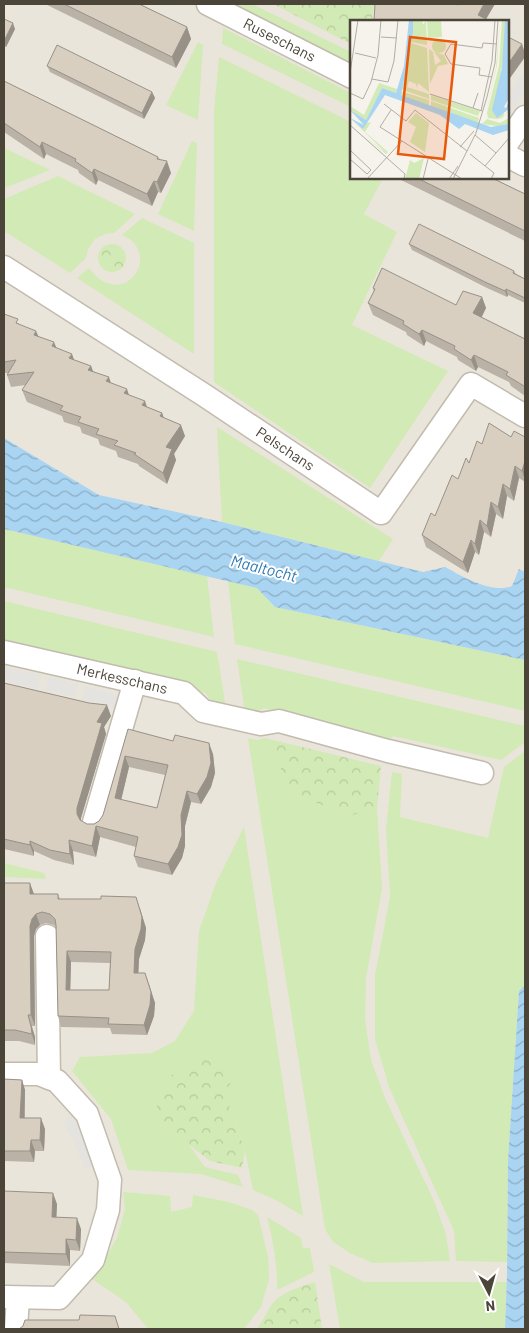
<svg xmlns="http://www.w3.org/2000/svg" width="529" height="1333" font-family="Barlow,sans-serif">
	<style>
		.residential { fill: #eae5da; fill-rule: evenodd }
		.grass { fill: #d2eab5 }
		.forest { fill: url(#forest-crowns) }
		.parking { fill: #e5e3e0 }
		.water { fill: url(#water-waves) }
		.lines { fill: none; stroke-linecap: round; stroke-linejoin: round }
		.minor-casing { stroke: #c2bbae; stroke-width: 25 }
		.minor { stroke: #fff; stroke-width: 22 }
		.wall { fill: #bab2a6; fill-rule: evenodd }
		.shaded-wall { fill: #979187 }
		.building { fill: #d8cfc1; stroke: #979187; fill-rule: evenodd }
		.labels { text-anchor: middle; stroke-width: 4; stroke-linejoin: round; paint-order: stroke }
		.street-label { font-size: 15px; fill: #4b4439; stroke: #fff }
		.water-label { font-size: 16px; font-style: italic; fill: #2e7ab2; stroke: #fff }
		.inset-road { fill: none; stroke: #b2ada4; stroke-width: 1 }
		.view { fill: #e8590c; fill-opacity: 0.15; stroke: #e8590c; stroke-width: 2.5 }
		.inset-edge { fill: none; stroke: #4b4439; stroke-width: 2.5 }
	</style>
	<defs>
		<pattern id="forest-crowns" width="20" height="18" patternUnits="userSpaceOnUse" patternTransform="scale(1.25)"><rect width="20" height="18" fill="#d2eab5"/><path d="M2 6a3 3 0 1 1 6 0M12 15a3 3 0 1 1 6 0" fill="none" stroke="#b6ca9c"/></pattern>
		<pattern id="water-waves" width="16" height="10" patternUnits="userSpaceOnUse" patternTransform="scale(1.25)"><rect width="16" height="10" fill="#a9d4f2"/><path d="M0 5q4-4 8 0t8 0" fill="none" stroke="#8caec5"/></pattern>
	</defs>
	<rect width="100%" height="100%" fill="#f6f3ec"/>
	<!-- residential -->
	<path class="residential" d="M4,4H525V1329H4ZM352,21H508V178H352Z"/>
	<!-- grass -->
	<g class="grass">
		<path d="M225,4H252L351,52V68Z"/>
		<path d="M223,28L351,93V107L222,44Z"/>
		<path d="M198,42L203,45L198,120L166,105Z"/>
		<path d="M219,57L351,122L352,178H383L364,214L397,232L352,325L448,371L370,488L214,382V111Z"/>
		<path d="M192,141L197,143L194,231L158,214Z"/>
		<path d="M4,148L50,170L4,188Z"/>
		<path d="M58,176L135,214L114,233L105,234L95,239L88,249L86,258L70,273L4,231V199Z"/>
		<path d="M142,218L194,243V354L77,278L89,268C119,309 157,265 132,241C129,238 125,237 122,235Z"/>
		<path d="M217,427L393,539L379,561L222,522Z"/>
		<path d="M4,529L207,576L214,637L4,587Z"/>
		<path d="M228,581L257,588L275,607L525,660V711L235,644Z"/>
		<path d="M4,601L217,652L226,708L213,705L206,693L4,644Z"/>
		<path d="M237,659L525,726V742L501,760L393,736L390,740L264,708L251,715L245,713Z"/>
		<path d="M248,738L257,740L265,738L294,794L349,816L377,808L382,888L366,979L365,1019L371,1060L385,1098L434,1201L446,1234L450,1261L373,1263L350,1253L333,1242L325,1229Z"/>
		<path d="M525,751V985L519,991L508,1161L507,1262L456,1261L454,1231L389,1087L375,1039V975L390,897L386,829L392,772L402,774L400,817L488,838L504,767Z"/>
		<path d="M244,827L303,1216L276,1200L253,1190L245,1151L224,1091L161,1122L188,1144L205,1167L238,1175L243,1187L201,1174L128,1170L111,1119L72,1071L80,1057L152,1053L175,1041L194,1011L199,931L216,883Z"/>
		<path d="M4,863L44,873L46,879L4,877Z"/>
		<path d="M123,1192L170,1196L171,1212L192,1207L193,1195L229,1202L252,1210L258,1215L268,1257L269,1279L261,1307L244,1329H148L126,1302L89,1277L101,1266L117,1238L125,1209Z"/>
		<path d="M267,1217L301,1238L303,1248H310L314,1272L277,1290C278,1264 273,1242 267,1217Z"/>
		<path d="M329,1264L364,1282H507L505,1329H340Z"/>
	</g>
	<!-- forest -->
	<g class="forest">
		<path d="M273,4H374L372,21H352L351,44Z"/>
		<circle cx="112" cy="258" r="14"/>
		<path d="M265,738L381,766L377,808L349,816L294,794Z"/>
		<path d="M208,1049L232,1082L224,1091L245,1151L242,1168L210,1161L188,1144L161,1122L155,1099L168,1078Z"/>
		<path d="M315,1282L322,1329H256C264,1322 266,1311 273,1303C282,1292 302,1286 315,1282Z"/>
	</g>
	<!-- parking -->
	<g class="parking">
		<path d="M524,72L525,73V93L510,115L508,113V93Z"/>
		<path d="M5,667L41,675L38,689L4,681Z"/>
		<path d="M49,677L79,684L75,697L45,690Z"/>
		<path d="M85,686L121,695L118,708L82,700Z"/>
		<path d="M72,1114L88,1139L97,1166L85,1169L75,1144L63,1123Z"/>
	</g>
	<!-- water -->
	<g class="water">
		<path d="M4,438L99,495L222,522L423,572L445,567C463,577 492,594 512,586L519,569L525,572V660L275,607L257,588L4,529Z"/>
		<path d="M525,985V1329H505L507,1275L508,1161L519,991Z"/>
	</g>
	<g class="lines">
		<!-- minor casing -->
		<g class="minor-casing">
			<g id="minor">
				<path id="s1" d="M208,4L352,77"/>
				<path d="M508,142L525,117"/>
				<path d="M508,156L525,165"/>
				<path id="s2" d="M4,267L204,395L381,513L471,384L525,416"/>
				<path id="s3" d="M4,652L184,693L203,711L261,724L279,721L388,751L482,773"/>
				<path d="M94,822L135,681"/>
				<path d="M47,936L49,1078"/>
				<path d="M4,1074H39L57,1081L87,1114L110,1180L108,1210L93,1260L59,1298L4,1297"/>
				<path d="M16,1329L18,1298"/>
			</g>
		</g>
		<!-- minor -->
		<use href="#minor" class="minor"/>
	</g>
	<!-- wall -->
	<g class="wall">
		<path d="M45,4H139L187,27L191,39L176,68Z"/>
		<path d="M4,19L15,29L6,47H4Z"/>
		<path d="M47,66L152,92L155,98L144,119L50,72Z"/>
		<path d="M4,81L158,157L171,173L161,193L158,192L152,206L98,180L96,185L79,173L78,170L46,154L44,159L4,132Z"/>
		<path d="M397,178H492L525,194V241Z"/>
		<path d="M409,244L514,271L516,274L525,279V303L508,295L507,297L487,288L412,250Z"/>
		<path d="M373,288L456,305L482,297L486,308L481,317L525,339V396L511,386L509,382L478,367L476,371L458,360L457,357L426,341L424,346L407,335L406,332L373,315L368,303L374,292Z"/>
		<path d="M4,314L74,360L91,366L93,371L147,407L162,413L164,418L185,436L174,454L176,460L167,484L139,466L138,464L118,457L116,451L100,445L98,439L82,433L80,427L64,422L62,416L27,402L22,390L26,385L11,387L7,375L8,373H4Z"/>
		<path d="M511,437H525V482L519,478L514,501L507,496L503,519L496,514L491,537L484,532L479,555L475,552L468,573L426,547L422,535L482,444Z"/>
		<path d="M4,683L111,716L104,727L106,734L81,818V821L87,824H94L99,821L103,815L128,729L213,754L215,773L211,787L201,804L191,802L185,826V846L182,858L172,875L138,867L134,856L136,847L100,837L96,857L73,851L74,865L54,860L34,851V856L4,849ZM129,767L165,775L157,808L121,800Z"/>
		<path d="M4,883L33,894H58L60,899L140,908L146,928L145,940L139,959L138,973L149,984L155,1003L154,1016L147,1035L112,1034L110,1028L61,1027L58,1016L56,927L54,925L46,923L40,925L36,929L34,936L35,1026H32L35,1037V1045L19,1041H4ZM71,962L110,963L109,990H70Z"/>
		<path d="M4,1079L22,1080L25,1090V1118L45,1129L44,1151H35L34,1162L4,1161Z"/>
		<path d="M4,1191L57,1204L56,1217L81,1229L80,1251L70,1250V1266L4,1263Z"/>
	</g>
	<!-- shaded-wall -->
	<g class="shaded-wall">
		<path d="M484,4H495L485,21L478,15Z"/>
		<path d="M13,23L15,29L6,47L4,41Z"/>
		<path d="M187,27L191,39L176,68L172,57Z"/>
		<path d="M522,44L525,53V57L508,81V64Z"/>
		<path d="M152,92L155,98L144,119L142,113Z"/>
		<path d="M42,142L46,154L44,159L40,147Z"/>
		<path d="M167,161L171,173L161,193L157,182Z"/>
		<path d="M94,169L98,180L96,185L92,173Z"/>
		<path d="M154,181L158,192L152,206L147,194Z"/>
		<path d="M506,289L508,295L507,297L505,291Z"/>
		<path d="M482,297L486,308L478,325L473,313Z"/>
		<path d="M422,330L426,341L424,346L419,334Z"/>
		<path d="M36,331L41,342L34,335Z"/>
		<path d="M54,342L59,354L52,346Z"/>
		<path d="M72,354L76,365L69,358Z"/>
		<path d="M474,355L478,367L476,371L471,360Z"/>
		<path d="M91,366L95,377L88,370Z"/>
		<path d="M109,377L113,389L106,381Z"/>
		<path d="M127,389L131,401L124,393Z"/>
		<path d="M145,401L149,413L142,405Z"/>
		<path d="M162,413L166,424L160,416Z"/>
		<path d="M181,425L185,436L174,454L176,460L167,484L163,473L166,447Z"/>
		<path d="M525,461V480L522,471Z"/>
		<path d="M515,466L519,478L514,501L510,489Z"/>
		<path d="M503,484L507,496L503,519L498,507Z"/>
		<path d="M491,502L496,514L491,537L487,526Z"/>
		<path d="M480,520L484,532L479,555L475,544Z"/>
		<path d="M471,540L475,552L468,573L463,562Z"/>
		<path d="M107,705L111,716L104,727L106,734L81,818V825L77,814V808L97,722Z"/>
		<path d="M209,743L213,754L215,773L211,787L201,804L197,794Z"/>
		<path d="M125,756L129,767L119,809L115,798Z"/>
		<path d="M187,791L191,802L185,826V846L182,858L172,875L168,864Z"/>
		<path d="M96,826L100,837L96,857L92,846Z"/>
		<path d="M69,840L73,851L74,865L70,854Z"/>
		<path d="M30,841L34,851V856L30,845Z"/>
		<path d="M30,883L34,894H30Z"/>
		<path d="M136,897L146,928L145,940L139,959L138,983L134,973Z"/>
		<path d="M36,914L40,925L36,929L34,936L35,1026L31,1015L30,926L32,919Z"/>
		<path d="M67,951L71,962L70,1001L66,990Z"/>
		<path d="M145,973L155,1003L154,1016L147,1035L144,1025Z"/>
		<path d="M28,1015L35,1037V1045L32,1034Z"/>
		<path d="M22,1080L25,1090L24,1128L20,1118Z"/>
		<path d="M41,1118L45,1129L44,1151L40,1140Z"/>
		<path d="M31,1140L35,1151L34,1162L30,1151Z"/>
		<path d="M53,1193L57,1204L56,1228L52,1217Z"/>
		<path d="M77,1218L81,1229L80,1251L76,1240Z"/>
		<path d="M66,1239L70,1250V1266L66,1254Z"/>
	</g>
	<!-- building -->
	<g class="building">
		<path d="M64,4H139L187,27L172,57Z"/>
		<path d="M375,4H455L458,5L459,4H484L478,15L488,20V21H374Z"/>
		<path d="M4,19L13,23L4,41Z"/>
		<path d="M508,37L522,44L508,64Z"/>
		<path d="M57,45L152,92L142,113L47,66Z"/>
		<path d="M4,81L158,157L157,159L167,161L157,182L154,181L147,194L94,169L92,173L75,161L76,159L42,142L40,147L4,123Z"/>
		<path d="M417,178H492L525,194V231Z"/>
		<path d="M419,224L514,271L513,273L525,279V298L506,289L505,291L485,282L409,244Z"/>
		<path d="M382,268L456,305L463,291L482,297L473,313L525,339V385L524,386L506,375L508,372L474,355L471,360L454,349L455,346L422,330L419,334L403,324L404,321L368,303L375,289L373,288Z"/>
		<path d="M4,314L18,319L16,323L36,331L34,335L54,342L52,346L72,354L69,358L91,366L88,370L109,377L106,381L127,389L124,393L145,401L142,405L162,413L160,416L181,425L166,447L172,449L163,473L134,454L136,453L114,445L118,441L96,434L99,429L78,422L81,417L60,410L63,406L22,390L34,372L7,375L16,360L4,362Z"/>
		<path d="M489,423L511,437L514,431L525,437V461L522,471L515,466L510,489L503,484L498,507L491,502L487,526L480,520L475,544L471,540L463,562L422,535L431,513L435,516L452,475L458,479L466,458L469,463L477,441L482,444Z"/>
		<path d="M4,683L89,703L107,705L97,722L102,723L77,808V814L80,820L87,824H94L99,821L103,815L128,729L173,741L175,735L209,743L211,763L207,777L197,794L187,791L181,815L182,835L178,847L168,864L134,856L138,837L96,826L92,846L69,840L70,854L50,850L30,841V845L4,839ZM125,756L168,765L157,808L115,798Z"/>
		<path d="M4,883H30V894H58V899H101V896L136,897L142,917L141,929L135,949L134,973H145L151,992L150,1005L144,1025L108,1024L109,1018L58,1016L56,925L55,919L50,914L42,912L36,914L32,919L30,926L31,1015H28L31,1026L32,1034L15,1030H4ZM67,951L111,952L109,990H66Z"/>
		<path d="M4,1079L22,1080L20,1118H41L40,1140H31L30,1151H4Z"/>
		<path d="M4,1191L53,1193L52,1217L77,1218L76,1240L66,1239V1254L4,1252Z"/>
		<path d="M80,1315L115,1316L119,1329H19L23,1326L25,1320H79Z"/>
	</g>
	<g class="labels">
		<!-- street labels -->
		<g class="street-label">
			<text dy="5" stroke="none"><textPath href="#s1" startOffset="80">Ruseschans</textPath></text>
			<text dy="5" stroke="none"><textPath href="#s2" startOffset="335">Pelschans</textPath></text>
			<text dy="5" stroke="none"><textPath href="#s3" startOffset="121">Merkesschans</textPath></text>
		</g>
		<!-- water labels -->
		<g class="water-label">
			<text transform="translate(264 568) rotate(14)" y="6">Maaltocht</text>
		</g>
	</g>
	<!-- overview -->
	<g transform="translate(350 20)">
		<rect width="159" height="159" fill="#f6f3ec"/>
		<path d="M63,0H72L73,5L76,0L77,25L61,22ZM77,0H91L92,17L78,18ZM150,0L147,45L135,98L146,47ZM152,0H155L154,33L149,65L154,95L159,90L152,98L147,99L138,98L137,93L149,46ZM82 26a7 7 0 1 1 14 0a7 7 0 1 1-14 0ZM61,23L77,28L79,72L68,63L67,68L66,64L59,61L57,67L79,74V79L51,69ZM79,29L83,32L85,45L91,41L84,32L94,35L98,44L88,46L80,64ZM29,63L47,69L46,73L32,68L16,100L0,90V86L14,95ZM50,71L79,80V86L51,75ZM81,75L130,91L128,96L81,80ZM81,81L129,98L128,103L81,86ZM66,93L79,103L75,132L60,122L66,107L58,102ZM0,98L13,109L16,103L21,102L15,112L38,132L36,134L11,114L36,133ZM159,98V104L154,107L132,104L137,99L150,103ZM74,138L69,159H55L60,140L64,143Z" fill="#d2eab5"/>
		<path d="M59,0H63V12L51,75L141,107L159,104V110L143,115L115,104L109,109L90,95L35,75L13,109L0,98L14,105L0,90L16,100L32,68L46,73L54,46ZM155,0H159V78L154,87L156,88L159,81V89L147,98L142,90L152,48Z" fill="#a9d4f2"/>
		<path class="inset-road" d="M31,17L47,18M5,33L26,38M0,53L8,0M142,57L129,55L130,48L101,44L95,34L101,24L132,28L133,23L147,24M22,59L38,62L44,41L48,0M0,73L13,79L21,62L28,35L31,0M80,74L132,91M34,84L56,101L65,90L117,131M123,88L128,73M41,90L30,107L112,159M131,91L142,41L145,0M0,105L55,154L54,159M125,115L146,133L135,146M110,127L124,111M0,130L21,150L17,154L0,139M146,133L159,118M120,134L144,153L141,159M17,159L52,121M73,159L78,139M99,159L108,146M103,159L126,113L137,77L145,43L148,0"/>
		<path class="view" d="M60,17L106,22L94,139L48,134Z"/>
		<rect width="159" height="159" class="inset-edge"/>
	</g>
	<!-- border -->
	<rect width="529" height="1333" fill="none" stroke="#4b4439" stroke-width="10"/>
	<!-- north arrow -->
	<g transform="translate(489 1293) rotate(174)" stroke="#ffffff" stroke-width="4" paint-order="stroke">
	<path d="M0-4L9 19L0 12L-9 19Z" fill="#4b4439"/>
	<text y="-8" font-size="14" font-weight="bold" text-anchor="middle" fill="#4b4439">N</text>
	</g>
</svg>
